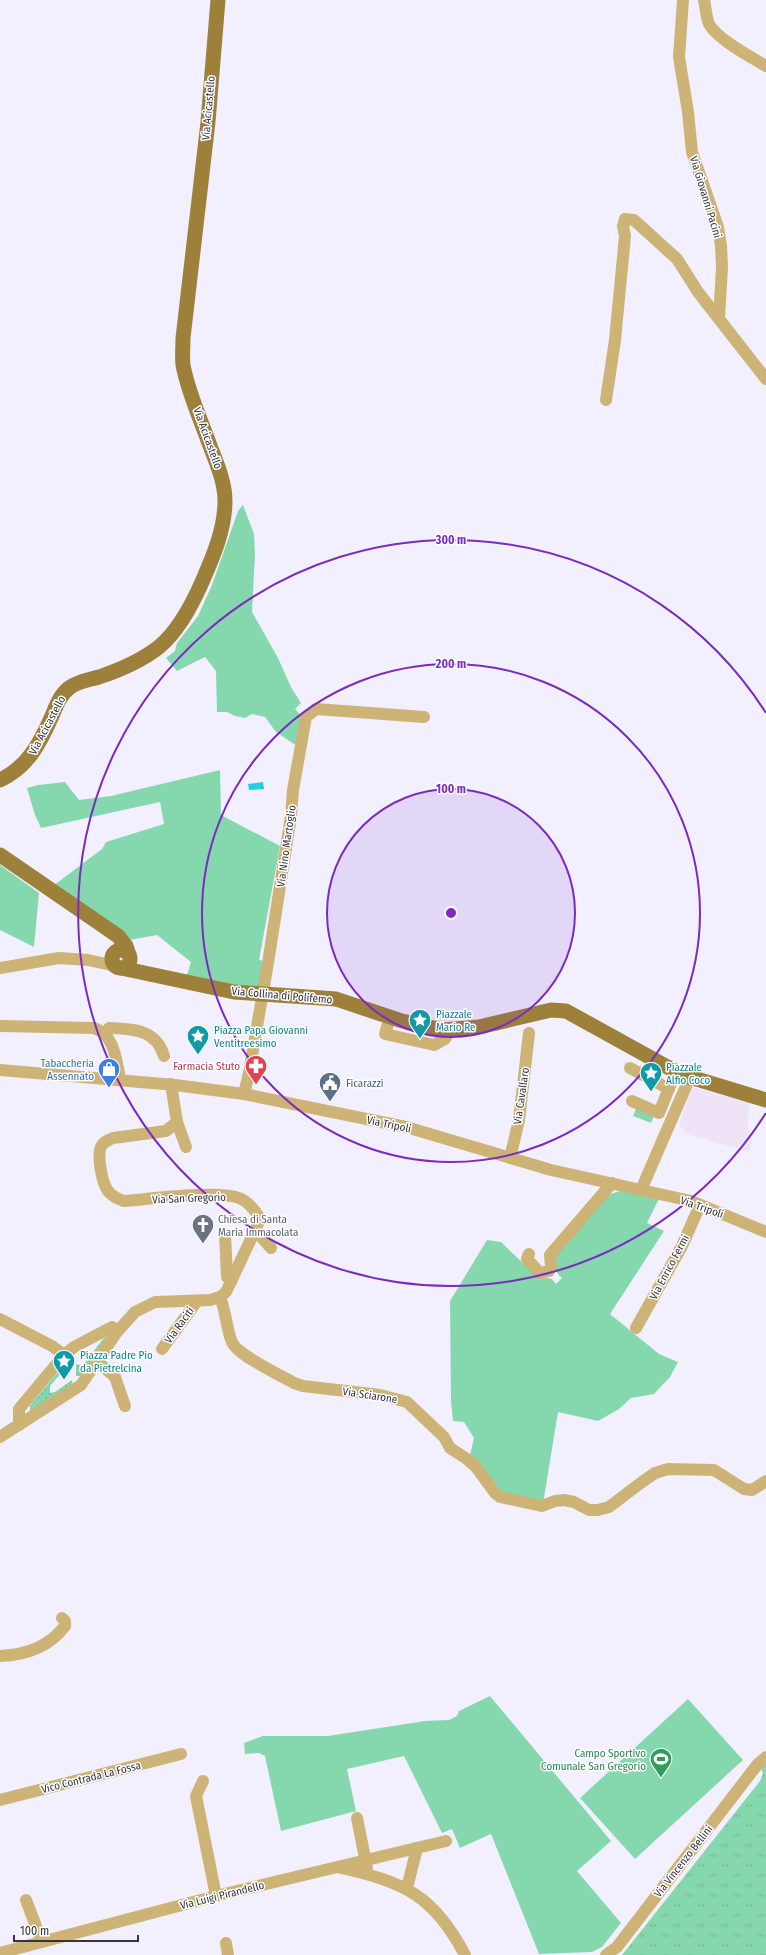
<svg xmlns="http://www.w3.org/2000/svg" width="766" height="1955" font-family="'Fira Sans Condensed',sans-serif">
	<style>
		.education { fill: #eee3f7 }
		.grass { fill: #85d8ae }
		.park { fill: url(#park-tufts) }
		.garden { fill: url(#garden-dots) }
		.water { fill: url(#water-ripples) }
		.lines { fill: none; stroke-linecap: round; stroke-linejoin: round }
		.minor { stroke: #cdb476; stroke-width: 12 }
		.major { stroke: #9d813a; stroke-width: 15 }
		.ring { fill: none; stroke: #7b2cbf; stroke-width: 2 }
		.labels { text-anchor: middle; stroke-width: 3; stroke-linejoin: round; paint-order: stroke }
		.street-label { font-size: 11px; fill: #35333d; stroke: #fff }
		.culture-label { font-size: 11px; fill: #0d838f; stroke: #fff; text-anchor: start }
		.shop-label { font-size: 11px; fill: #366cbe; stroke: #fff; text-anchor: end }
		.health-label { font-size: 11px; fill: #be3a42; stroke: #fff; text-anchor: end }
		.service-label { font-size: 11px; fill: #4e5e75; stroke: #fff; text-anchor: start }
		.worship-label { font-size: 11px; fill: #5b616d; stroke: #fff; text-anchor: start }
		.leisure-label { font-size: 11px; fill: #27864d; stroke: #fff; text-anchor: end }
		.centre { fill: #7b2cbf; stroke: #fff; stroke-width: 2 }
		.ring-label { font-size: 12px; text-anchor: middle; font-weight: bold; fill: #7b2cbf; stroke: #fff; stroke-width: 3; stroke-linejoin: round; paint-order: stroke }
	</style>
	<defs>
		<pattern id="park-tufts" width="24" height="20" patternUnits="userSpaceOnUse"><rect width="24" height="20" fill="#85d8ae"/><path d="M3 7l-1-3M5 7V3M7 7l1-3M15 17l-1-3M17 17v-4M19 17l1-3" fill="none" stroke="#73ba97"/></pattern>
		<pattern id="garden-dots" width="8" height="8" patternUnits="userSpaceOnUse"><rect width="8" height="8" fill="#85d8ae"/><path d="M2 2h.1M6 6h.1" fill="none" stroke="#73ba97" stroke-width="1.8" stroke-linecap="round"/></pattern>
		<pattern id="water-ripples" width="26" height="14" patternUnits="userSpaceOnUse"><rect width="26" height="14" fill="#20d1dd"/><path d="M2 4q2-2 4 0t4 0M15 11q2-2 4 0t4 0" fill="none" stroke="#1daab4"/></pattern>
	</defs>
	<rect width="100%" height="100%" fill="#f2f0ff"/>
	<!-- education -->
	<path class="education" d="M692,1087L749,1103L748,1124L752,1142L749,1152L687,1134L679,1124Z"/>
	<!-- grass -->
	<g class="grass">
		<path d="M243,505L254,534L255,554L252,612L278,658L291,687L301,703L295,709L302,717L297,746L276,732L265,717L252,714L245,718L235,716L227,712H217L216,671L205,657L177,671L166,658L175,651L177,643L198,616L212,585L238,511Z"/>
		<path d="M220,770L221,815L280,846L259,960L264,961L258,988L233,985L187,975L191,962L157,935L130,940L53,886L102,849L106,842L164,824L160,802L41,828L35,815L27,788L38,785L65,782L79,800L111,796Z"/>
		<path d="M0,865L39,893L34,947L0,930Z"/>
		<path d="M639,1102L657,1109L651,1123L633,1116Z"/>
		<path d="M620,1191L659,1199L647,1223L664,1231L610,1314L659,1354L678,1362L670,1377L654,1394L631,1398L619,1409L598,1421L558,1412L543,1504L498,1492L470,1455L474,1438L464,1422L453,1421L451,1401L450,1301L487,1240L501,1242L530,1270L539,1276L552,1279L556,1284L562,1278C555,1273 555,1266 555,1257L608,1195Z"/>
		<path d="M490,1696L611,1841L577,1871L621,1923L602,1947L592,1952L539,1954L491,1834L460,1848L452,1829L442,1833L404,1756L347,1769L356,1811L281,1831L265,1756L259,1753L245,1754L244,1743L263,1736H328L425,1721L449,1720L457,1716L459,1711Z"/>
		<path d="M688,1699L743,1760L635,1859L580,1798Z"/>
	</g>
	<!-- park -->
	<path class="park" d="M766,1762V1955H622L760,1781L763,1773L760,1767Z"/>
	<!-- garden -->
	<g class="garden">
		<path d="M110,1336L84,1376H76V1364L82,1366L104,1338Z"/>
		<path d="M67,1361L70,1362V1365L67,1366L50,1386V1393L55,1392L72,1380L73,1386L30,1412V1406L33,1402Z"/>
	</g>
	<!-- water -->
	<path class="water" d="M263,782L264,789L249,790L248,784Z"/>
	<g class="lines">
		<!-- minor -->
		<g class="minor">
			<path d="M683,0L679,57L688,112L692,152L718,227L721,246L722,267L719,319L766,379"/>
			<path d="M704,0C706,8 706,17 709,24C717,39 751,57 766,66"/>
			<path d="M606,400L615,340L625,236L623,226L625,219L634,220L677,259L698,292L719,319"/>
			<path d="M0,968L59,958L88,960L116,966"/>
			<path d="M390,1017L385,1034L434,1045L445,1039L450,1030"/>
			<path d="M0,1026L94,1028C115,1035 116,1060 120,1079"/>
			<path d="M105,1034L109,1028C133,1029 156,1029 164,1056"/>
			<path d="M630,1068L669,1089"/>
			<path d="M0,1070L175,1085L244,1094L406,1127L551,1170L691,1201L766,1232"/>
			<path d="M244,1094L249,1073L268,963L291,816L293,790L306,717L316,709L424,717"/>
			<path d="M632,1101L659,1113L676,1071"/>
			<path d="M177,1122L186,1147"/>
			<path d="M510,1158L519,1120L529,1033"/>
			<path d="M641,1190L690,1077"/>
			<path d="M255,1230L271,1248"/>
			<path d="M225,1234L227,1277L232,1280"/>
			<path d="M529,1254L527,1259L540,1273L549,1271L551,1267L550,1255L612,1183"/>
			<path d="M220,1297C226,1311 226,1328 232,1342C237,1355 280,1375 294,1383L303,1386L380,1395L407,1402L444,1437L450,1448L467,1459L476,1467L495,1493L500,1497L542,1506L555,1501L564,1500L574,1502L589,1510H598L609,1507L642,1482L655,1473L668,1469L714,1470L744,1489L752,1490L766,1481"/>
			<path d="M0,1319L52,1346L64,1355L19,1409V1425"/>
			<path d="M636,1328L682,1246L700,1205"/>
			<path d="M162,1349L197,1301"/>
			<path d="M64,1355L74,1347L112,1327"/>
			<path d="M98,1362L115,1377L125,1406"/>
			<path d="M0,1437L81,1385L117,1332L135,1312L155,1302L210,1300L220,1297L226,1292L258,1224L259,1217C254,1209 247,1201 239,1198C218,1190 149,1199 124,1201C118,1199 112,1196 108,1191C102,1183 96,1153 102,1145C105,1141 109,1140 113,1138L166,1131L177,1122L171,1084"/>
			<path d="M0,1656C27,1655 49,1647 65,1626V1621L62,1618"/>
			<path d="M203,1781L196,1796L216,1896"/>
			<path d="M0,1800L181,1754"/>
			<path d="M357,1818L367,1868"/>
			<path d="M341,1868C405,1882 434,1896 465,1955"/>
			<path d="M407,1888L417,1848"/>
			<path d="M26,1900L42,1942"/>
			<path d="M226,1943L228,1955"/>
			<path d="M0,1953L216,1896L446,1841"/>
			<path d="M606,1955L617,1947L757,1765L766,1757"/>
		</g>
		<!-- major -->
		<g class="major">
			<path d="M0,780C28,767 40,743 52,716C56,706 60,695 69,688C78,681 89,680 99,677C120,670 141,661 159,647C178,631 192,605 202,582C213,557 225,529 225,501C225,481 216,462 209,443C200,418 188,392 183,365C182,357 183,347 183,338L208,122L218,0"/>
			<path d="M0,855L118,936L126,946L128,952"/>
			<circle cx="121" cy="959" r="9"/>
			<path d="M121,968L234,992L336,999L402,1021L443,1030L479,1027L551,1010L566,1011L671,1069L690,1077L766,1100"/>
		</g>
	</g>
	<!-- distance rings -->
	<circle cx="451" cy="913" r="124" fill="#7b2cbf" fill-opacity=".12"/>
	<g class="ring">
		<circle cx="451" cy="913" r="124"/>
		<circle cx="451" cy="913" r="249"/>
		<path d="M766 1113A373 373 0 1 1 766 713"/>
	</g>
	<!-- icons -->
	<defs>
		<g id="sight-pin" transform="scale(1.15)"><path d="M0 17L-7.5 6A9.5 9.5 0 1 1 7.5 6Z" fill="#0f9aa8" stroke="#fff"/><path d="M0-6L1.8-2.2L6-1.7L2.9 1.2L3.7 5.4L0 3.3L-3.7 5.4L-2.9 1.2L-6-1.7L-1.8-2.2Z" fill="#fff"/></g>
		<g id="pharmacy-pin" transform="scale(1.15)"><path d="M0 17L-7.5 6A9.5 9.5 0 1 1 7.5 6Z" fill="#e0444e" stroke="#fff"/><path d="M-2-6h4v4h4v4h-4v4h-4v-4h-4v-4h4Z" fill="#fff"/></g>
		<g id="shop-pin" transform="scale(1.15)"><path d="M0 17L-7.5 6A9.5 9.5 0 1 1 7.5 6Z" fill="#3f7fe0" stroke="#fff"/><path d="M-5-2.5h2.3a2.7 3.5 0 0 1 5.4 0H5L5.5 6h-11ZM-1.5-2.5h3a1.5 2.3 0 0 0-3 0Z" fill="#fff"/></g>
		<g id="civic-pin" transform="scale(1.15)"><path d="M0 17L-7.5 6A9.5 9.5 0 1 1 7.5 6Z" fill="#5c6f8a" stroke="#fff"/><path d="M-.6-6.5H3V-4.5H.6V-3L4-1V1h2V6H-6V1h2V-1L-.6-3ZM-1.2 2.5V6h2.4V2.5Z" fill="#fff"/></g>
		<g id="church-pin" transform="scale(1.15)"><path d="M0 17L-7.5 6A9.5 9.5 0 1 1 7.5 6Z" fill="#6b7280" stroke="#fff"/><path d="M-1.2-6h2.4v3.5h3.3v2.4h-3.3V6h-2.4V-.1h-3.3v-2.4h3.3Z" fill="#fff"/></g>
		<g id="stadium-pin" transform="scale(1.15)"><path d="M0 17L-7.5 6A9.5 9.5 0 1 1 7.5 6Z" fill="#2e9e5b" stroke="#fff"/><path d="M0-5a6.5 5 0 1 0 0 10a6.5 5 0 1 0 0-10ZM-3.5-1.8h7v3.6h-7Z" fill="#fff"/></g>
	</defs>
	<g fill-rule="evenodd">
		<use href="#sight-pin" x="420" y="1020"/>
		<use href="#sight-pin" x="198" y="1036"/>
		<use href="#pharmacy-pin" x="256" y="1066"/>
		<use href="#shop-pin" x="109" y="1069"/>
		<use href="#sight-pin" x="651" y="1073"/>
		<use href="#civic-pin" x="330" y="1083"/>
		<use href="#church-pin" x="203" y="1225"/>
		<use href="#sight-pin" x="64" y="1361"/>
		<use href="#stadium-pin" x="661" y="1759"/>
	</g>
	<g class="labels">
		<!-- street labels -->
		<g class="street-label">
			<text transform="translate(208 108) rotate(-85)" y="4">Via Acicastello</text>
			<text transform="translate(706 197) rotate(73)" y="4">Via Giovanni Pacini</text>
			<text transform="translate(208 438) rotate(70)" y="4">Via Acicastello</text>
			<text transform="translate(47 725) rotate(-62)" y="4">Via Acicastello</text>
			<text transform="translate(286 846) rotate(-82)" y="4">Via Nino Martoglio</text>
			<text transform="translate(282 995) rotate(5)" y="4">Via Collina di Polifemo</text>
			<text transform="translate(521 1096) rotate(-82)" y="4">Via Cavallaro</text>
			<text transform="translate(389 1124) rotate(12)" y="4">Via Tripoli</text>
			<text transform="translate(189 1198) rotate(-2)" y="4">Via San Gregorio</text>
			<text transform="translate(702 1207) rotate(19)" y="4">Via Tripoli</text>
			<text transform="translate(669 1267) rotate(-62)" y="4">Via Enrico Fermi</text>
			<text transform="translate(179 1325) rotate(-54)" y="4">Via Raciti</text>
			<text transform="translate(370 1395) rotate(9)" y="4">Via Sciarone</text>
			<text transform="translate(91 1777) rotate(-14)" y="4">Vico Contrada La Fossa</text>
			<text transform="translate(683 1861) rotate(-52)" y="4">Via Vincenzo Bellini</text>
			<text transform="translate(222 1895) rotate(-14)" y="4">Via Luigi Pirandello</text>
		</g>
		<!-- culture labels -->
		<g class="culture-label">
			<text x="436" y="1018">Piazzale<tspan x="436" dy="13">Mario Re</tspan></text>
			<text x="214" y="1034">Piazza Papa Giovanni<tspan x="214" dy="13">Ventitreesimo</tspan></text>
			<text x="666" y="1071">Piazzale<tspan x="666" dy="13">Alfio Coco</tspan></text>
			<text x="80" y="1359">Piazza Padre Pio<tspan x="80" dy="13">da Pietrelcina</tspan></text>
		</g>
		<!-- shop labels -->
		<g class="shop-label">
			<text x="94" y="1067">Tabaccheria<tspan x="94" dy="13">Assennato</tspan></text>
		</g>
		<!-- health labels -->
		<g class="health-label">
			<text x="240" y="1070">Farmacia Stuto</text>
		</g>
		<!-- service labels -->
		<g class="service-label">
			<text x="346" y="1087">Ficarazzi</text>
		</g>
		<!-- worship labels -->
		<g class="worship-label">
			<text x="218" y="1223">Chiesa di Santa<tspan x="218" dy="13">Maria Immacolata</tspan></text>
		</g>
		<!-- leisure labels -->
		<g class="leisure-label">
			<text x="646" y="1757">Campo Sportivo<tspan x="646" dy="13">Comunale San Gregorio</tspan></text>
		</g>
	</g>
	<circle cx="451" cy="913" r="6" class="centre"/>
	<g class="ring-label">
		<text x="451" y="544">300 m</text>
		<text x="451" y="668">200 m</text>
		<text x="451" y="793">100 m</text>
	</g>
	<!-- scale -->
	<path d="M14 1935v6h124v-6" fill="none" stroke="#35333d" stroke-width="2"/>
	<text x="20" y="1935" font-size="12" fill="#35333d" stroke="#ffffff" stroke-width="3" paint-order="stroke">100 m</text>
</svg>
